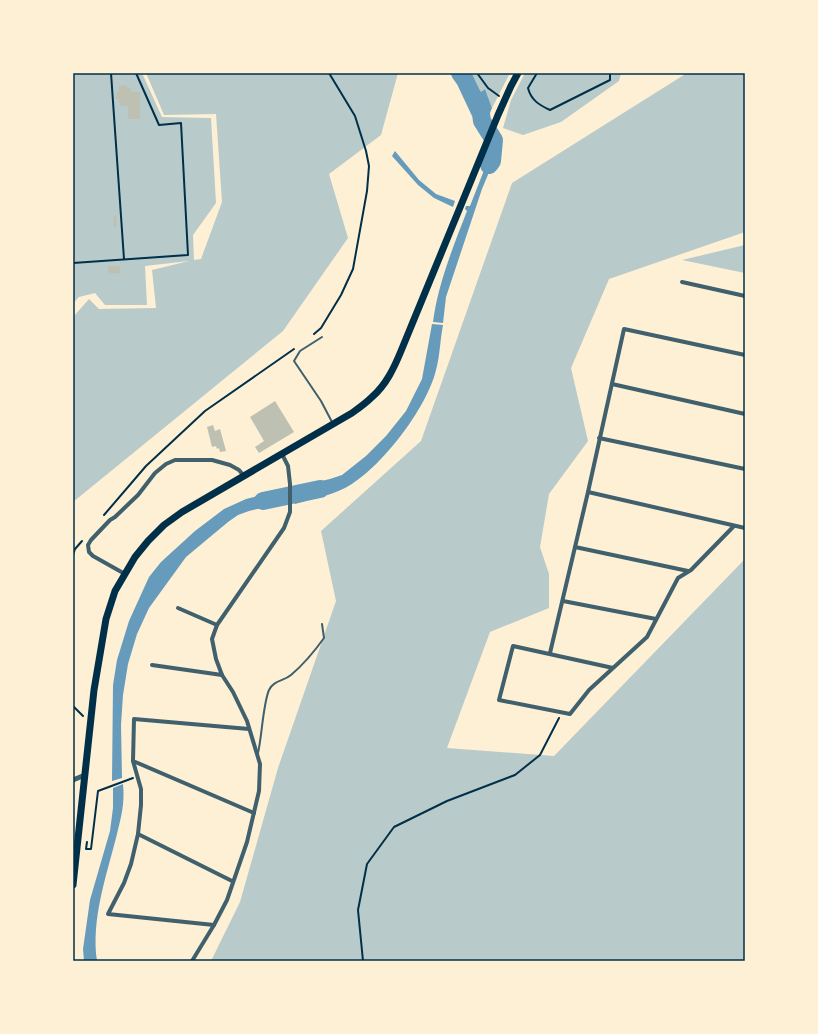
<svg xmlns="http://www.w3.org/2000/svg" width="818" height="1034" font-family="Commissioner,sans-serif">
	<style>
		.green { fill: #b9caca }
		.water { fill: #669bbc }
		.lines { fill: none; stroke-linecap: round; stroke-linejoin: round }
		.river { stroke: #669bbc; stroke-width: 18 }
		.building { fill: #bec0b2 }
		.path { stroke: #003049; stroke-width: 2 }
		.service { stroke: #3f606c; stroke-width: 2 }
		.minor { stroke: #3f606c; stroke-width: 4 }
		.tertiary { stroke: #3f606c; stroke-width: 5 }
		.primary { stroke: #003049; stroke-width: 7 }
		.neatline { fill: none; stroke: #003049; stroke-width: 1.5 }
	</style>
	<rect width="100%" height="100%" fill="#fdf0d5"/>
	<!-- green -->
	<g class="green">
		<path d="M73,73H142L162,117L211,118L216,203L193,235L194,260L201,259L222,202L216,114L164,115L146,73H398L381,135L329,174L348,238L283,331L73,502V317L89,299L99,309L156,308L152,270L189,261L145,266L147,305H105L95,293L79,297L73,303Z"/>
		<path d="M468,73H510L492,108L485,89L481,92Z"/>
		<path d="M525,73H621L619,81L561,122L523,135L503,128L511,100Z"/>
		<path d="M687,73H745V232L609,279L571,368L588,441L549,494L540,547L549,574V608L490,632L447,748L554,756L744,560L745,561V961H211L240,902L278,768L336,601L321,531L421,441L512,183Z"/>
		<path d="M745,245V273L682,260Z"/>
	</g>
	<!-- water -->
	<g class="water">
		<path d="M452,73H468L481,92L485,89L492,108L482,133L475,112Z"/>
		<path d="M499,130V139L497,153L482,189L446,297L443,323L433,322C438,284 453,247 467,211L465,209L466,206H470L490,155V149Z"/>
		<path d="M395,151L419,180L436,194L455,201L453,207L434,198L418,185L392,156Z"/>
		<path d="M432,324L443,325C440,340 440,356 436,370C427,408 380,470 345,488C329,496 312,499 295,504V487L330,479L342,475L366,456L386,436L406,411L422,379Z"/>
		<path d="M285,489L286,504L266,507L249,511L238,515L228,522L186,557L149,608L137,634L128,664L123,695L121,725L122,778L112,781L113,685L117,660L129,621L149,577L161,562L195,531L224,509L246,499Z"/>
		<path d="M123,784C125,805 121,817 116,838C106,877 91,920 97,961H84L83,949L90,900L110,831L113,808V788Z"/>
	</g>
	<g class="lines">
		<!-- river -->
		<g class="river">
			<path d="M460,73L465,80L481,114L482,121L494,140L492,161L489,165"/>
			<path d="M263,501L320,489"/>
		</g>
	</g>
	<!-- building -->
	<g class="building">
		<path d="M127,85V88H131V92H140V119H128V106H120L119,99H116V92H119V86Z"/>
		<path d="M116,215L117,227H114L113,216Z"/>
		<path d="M108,266H120V273L109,274Z"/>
		<path d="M275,401L294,432L259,453L255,447L264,441L250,417Z"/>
		<path d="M213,425L215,431L220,429L226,451L220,452L219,448L217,449L216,446L212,447L207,427Z"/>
	</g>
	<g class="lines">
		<!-- path -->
		<g class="path">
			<path d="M111,73L124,259"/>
			<path d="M477,73L488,88L499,96"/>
			<path d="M537,73L528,88C531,100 539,105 550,110L610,80V73"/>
			<path d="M73,263L188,255L181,123L159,125L136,73"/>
			<path d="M314,334L321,328L341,295L353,269L367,191L369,166L366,151L355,116L329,73"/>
			<path d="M104,515L146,466L205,411L294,349"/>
			<path d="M73,555L75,549L82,541"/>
			<path d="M73,706L83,716"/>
			<path d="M87,842L86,849H91L98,791L133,778"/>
			<path d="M363,961L358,910L367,864L394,827L447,801L515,775L540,755L559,718"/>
		</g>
		<!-- service -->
		<g class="service">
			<path d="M322,337L300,351L294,361L321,401L332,422"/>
			<path d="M258,753C262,736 263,704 269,690C274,680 284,681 291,675C304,664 314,652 324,638L322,624"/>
		</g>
		<!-- minor -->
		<g class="minor">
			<path d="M682,282L745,296"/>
			<path d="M745,355L624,329L588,492L745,528"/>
			<path d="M612,384L745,414"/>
			<path d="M599,438L745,469"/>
			<path d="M575,547L688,571"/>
			<path d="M125,574L93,556L89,552L88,545L91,540L110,520L115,517L138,495L155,473L166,464L175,460H212L230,465L239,470L244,476"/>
			<path d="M563,601L656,619"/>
			<path d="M178,608L217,625"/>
			<path d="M550,653L588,492"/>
			<path d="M152,665L222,675"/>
			<path d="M613,668L513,646L499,700L570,714L589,690L647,637L678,578L691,570L734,526"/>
			<path d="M249,729L134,719L133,761L254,813"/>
			<path d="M133,761L141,789V805L138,834L232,881"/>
			<path d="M138,834L131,864L124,883L108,914L214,925"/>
			<path d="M192,961L214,925L227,900L247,842L259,791L260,764L247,721L233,692L222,675L216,659L212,639L217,625L284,528L290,512V484L288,466L282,454"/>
		</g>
		<!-- tertiary -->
		<path class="tertiary" d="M73,780L85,775"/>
		<!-- primary -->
		<path class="primary" d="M73,885L94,690L106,619L115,591L135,557L148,541L164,525L182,512L352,413C359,408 366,403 372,397C386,385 394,368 401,351L498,115L511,86L518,73"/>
	</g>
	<!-- border -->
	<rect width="818" height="1034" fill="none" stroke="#fdf0d5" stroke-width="148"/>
	<rect x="74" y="74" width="670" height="886" class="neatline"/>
</svg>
